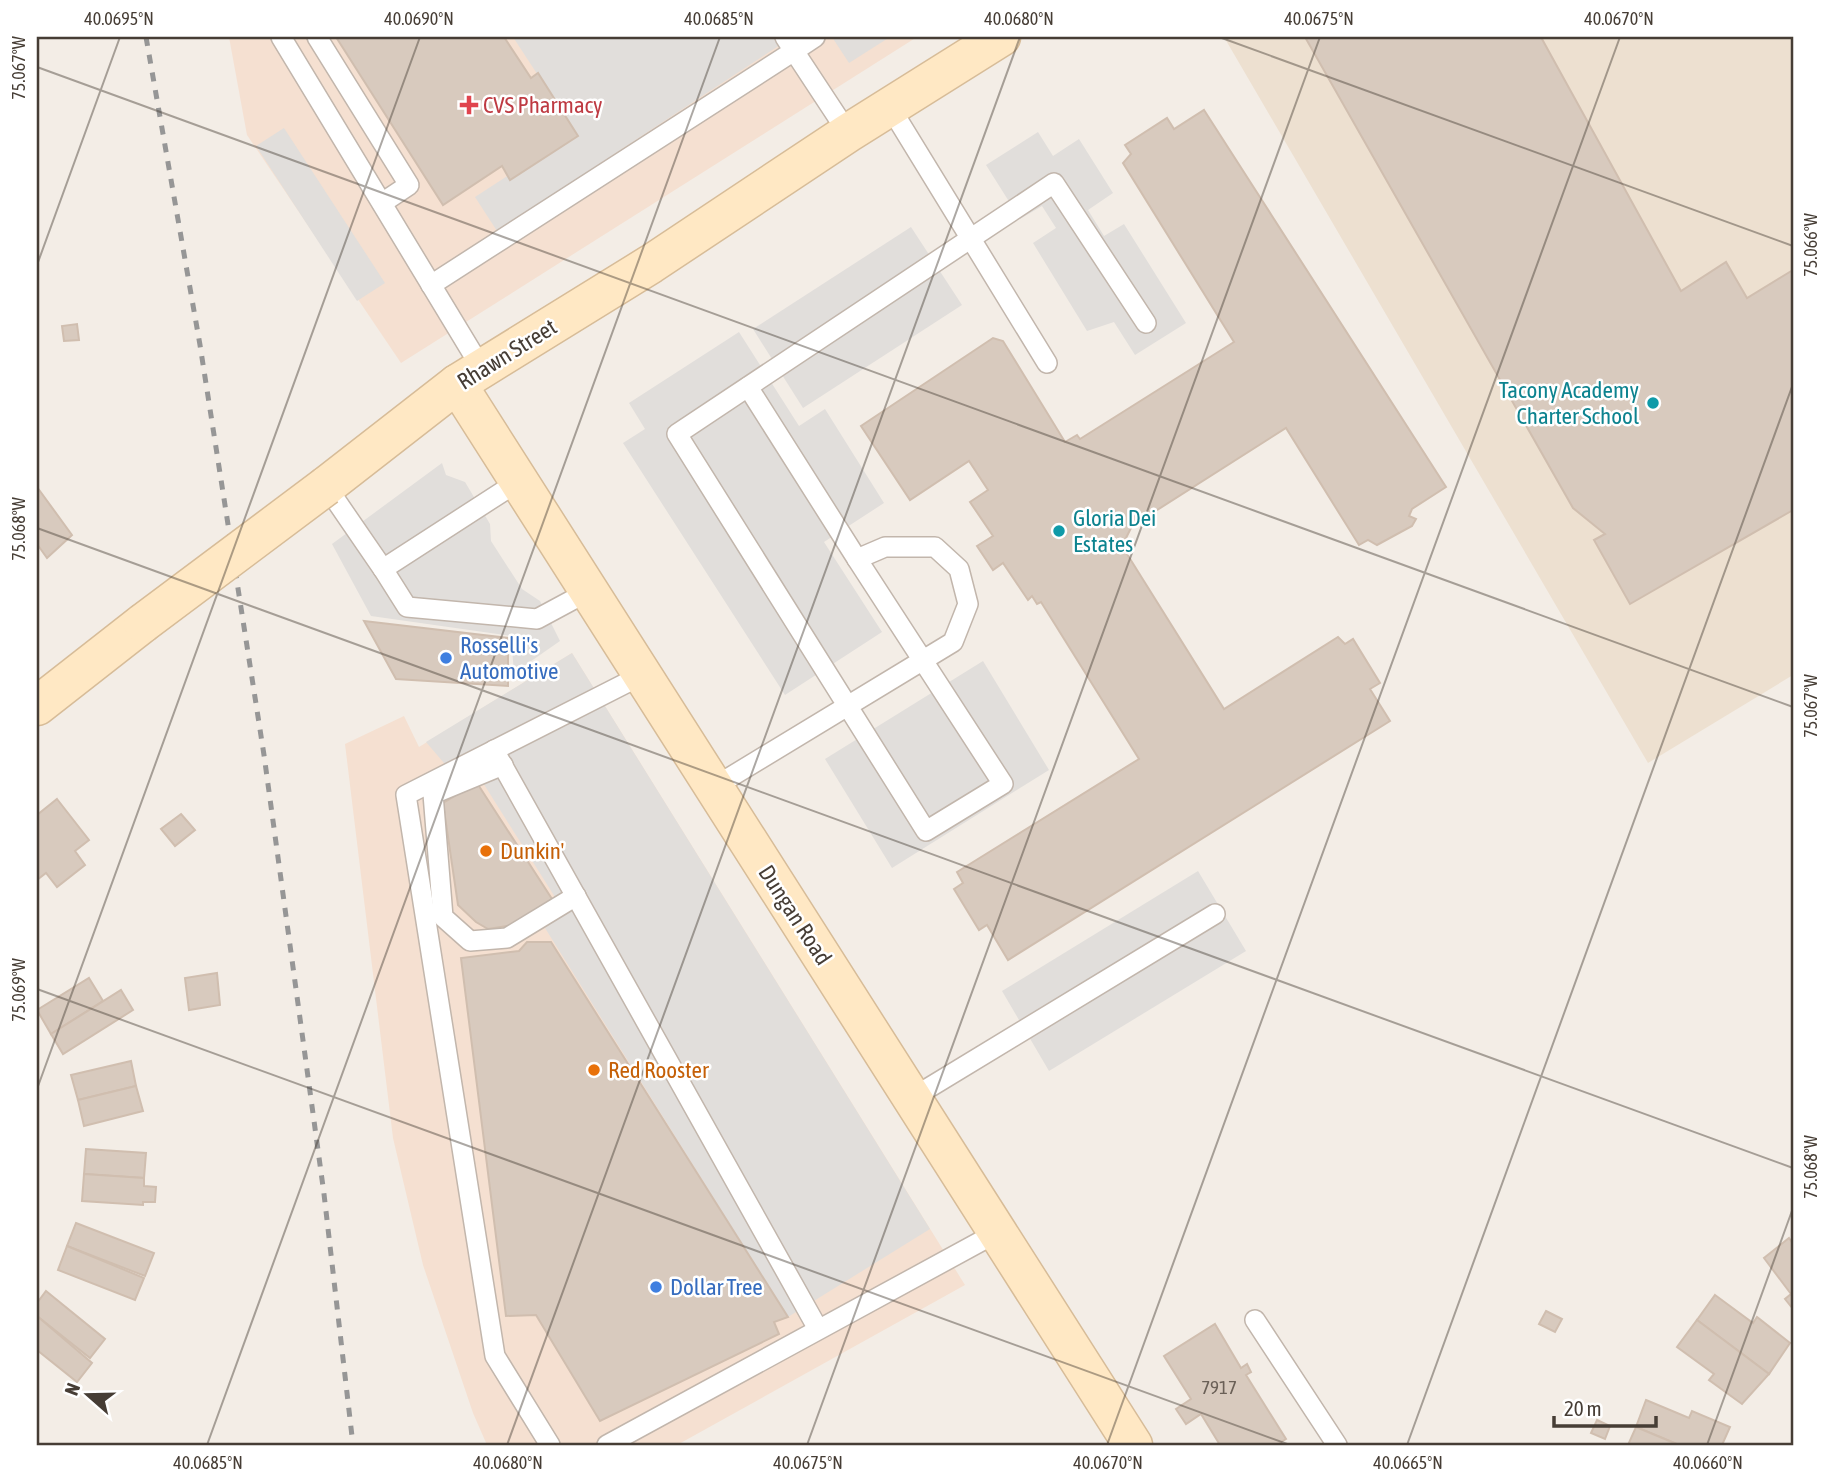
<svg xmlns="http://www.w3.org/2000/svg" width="1830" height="1482" font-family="'Asap Condensed',sans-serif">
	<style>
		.commercial { fill: #f5e0d1 }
		.education { fill: #ede0d0 }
		.parking { fill: #e1dedb }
		.building { fill: #d8cabe; stroke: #d0beaf; stroke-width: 2 }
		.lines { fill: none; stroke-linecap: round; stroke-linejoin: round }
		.lane-casing { stroke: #c2b6ac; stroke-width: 22 }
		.secondary-casing { stroke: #d7bc98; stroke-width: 41 }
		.lane { stroke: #fff; stroke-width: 19 }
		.secondary { stroke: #ffe8c4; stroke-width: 38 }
		.rail { stroke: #969696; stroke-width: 5; stroke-dasharray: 9 9; stroke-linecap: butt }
		.secondary-bridge-casing { stroke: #d7bc98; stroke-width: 41; stroke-linecap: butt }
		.secondary-bridge { stroke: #ffe8c4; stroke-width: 38 }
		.ticks { fill: none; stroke: #463d35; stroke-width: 2; stroke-opacity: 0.45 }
		.health-dot { fill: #e0444e; stroke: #fff; stroke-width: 2.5 }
		.culture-dot { fill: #0f9aa8; stroke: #fff; stroke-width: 2.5 }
		.shop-dot { fill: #3f7fe0; stroke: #fff; stroke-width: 2.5 }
		.food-dot { fill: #e8710a; stroke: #fff; stroke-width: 2.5 }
		.labels { text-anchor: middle; stroke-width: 5; stroke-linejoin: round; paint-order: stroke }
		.number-label { font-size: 19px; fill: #6a6057 }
		.health-label { font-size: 23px; fill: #be3a42; stroke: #fff; text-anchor: start }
		.street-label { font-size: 23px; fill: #463d35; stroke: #fff }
		.culture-label { font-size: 23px; fill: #0d838f; stroke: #fff; text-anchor: end }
		.shop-label { font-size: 23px; fill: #366cbe; stroke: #fff; text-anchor: start }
		.food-label { font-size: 23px; fill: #c56008; stroke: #fff; text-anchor: start }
		.neatline { fill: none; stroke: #463d35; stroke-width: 2.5 }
		.ticks-label { font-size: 18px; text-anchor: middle; fill: #463d35 }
	</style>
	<rect width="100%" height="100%" fill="#f3ede6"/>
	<!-- commercial -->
	<g class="commercial">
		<path d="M229,37H917L401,363L247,135Z"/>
		<path d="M572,653L965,1285L677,1445H487L473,1413L423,1265L393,1138L345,744L404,716L419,747Z"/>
	</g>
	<!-- education -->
	<path class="education" d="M1224,37H1793V675L1648,763Z"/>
	<!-- parking -->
	<g class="parking">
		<path d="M513,37H775L780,45L497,231L475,197L575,132Z"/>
		<path d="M832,37H890L849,63Z"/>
		<path d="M284,128L385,283L357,301L256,146Z"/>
		<path d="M1038,132L1053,156L1079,139L1113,193L1088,210L1104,236L1124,224L1186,323L1135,355L1114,322L1087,331L1033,243L1056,228L1042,206L1020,219L986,165Z"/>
		<path d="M911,227L962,305L803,408L753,329Z"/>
		<path d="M739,332L799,426L825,409L884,503L824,542L882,632L785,695L623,443L645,429L629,403Z"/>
		<path d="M442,463L446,475L465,482L490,524L491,541L522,589L540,601L560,641L514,673L511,636L371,616L332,544Z"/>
		<path d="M572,653L930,1229L788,1317L545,928L565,913L468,759L450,770L426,742Z"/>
		<path d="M983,661L1049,770L892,868L825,759Z"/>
		<path d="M1198,871L1246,951L1049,1071L1002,991Z"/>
	</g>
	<!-- building -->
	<g class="building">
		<path d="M336,37H504L531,78L538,73L578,136L510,180L502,166L443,205Z"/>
		<path d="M1305,37H1545L1542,39L1681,291L1726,262L1747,298L1793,270V510L1630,604L1594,540L1605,534L1573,508Z"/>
		<path d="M1204,110L1446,487L1412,509L1409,516L1416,519L1412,526L1377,545L1368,540L1359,545L1286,428L1132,526L1122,546L1224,709L1338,637L1345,644L1353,639L1380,683L1370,689L1390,721L1008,960L987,925L979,930L954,889L963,883L957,872L1139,759L1041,602L1037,604L1032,596L1028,600L1003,563L993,570L977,546L993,536L970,502L988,490L969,461L910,500L861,426L993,338L1003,341L1065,442L1077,435L1080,439L1234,342L1123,163L1131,154L1125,145L1167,118L1174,129Z"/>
		<path d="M77,324L79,340L64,341L62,326Z"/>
		<path d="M37,487L72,535L47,558L37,544Z"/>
		<path d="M364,621L508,638V686L396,679Z"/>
		<path d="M477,783L552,899L513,925L488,929L476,922L458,905L443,803Z"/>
		<path d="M57,799L89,840L75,851L85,865L57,887L46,873L37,880V815Z"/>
		<path d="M181,814L195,830L175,846L161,829Z"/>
		<path d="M527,942H551L788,1317L774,1322L779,1334L600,1421L536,1315L506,1316L461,958L519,951Z"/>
		<path d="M217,973L220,1005L189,1010L185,978Z"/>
		<path d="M89,978L103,1001L51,1034L37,1010Z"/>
		<path d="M121,990L133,1010L63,1054L51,1034Z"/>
		<path d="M131,1061L136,1086L78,1100L71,1075Z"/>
		<path d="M136,1086L143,1111L84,1126L78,1100Z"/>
		<path d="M86,1149L146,1153L144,1178L84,1174Z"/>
		<path d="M84,1174L144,1178V1186L156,1187L155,1202H143V1205L82,1201Z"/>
		<path d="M76,1223L154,1253L145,1276L67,1246Z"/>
		<path d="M1789,1238L1793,1244V1309L1785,1299L1791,1294L1764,1258Z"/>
		<path d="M67,1246L144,1278L135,1300L58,1270Z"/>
		<path d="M46,1291L105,1339L90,1358L37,1316V1303Z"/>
		<path d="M1715,1295L1753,1323L1757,1317L1790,1343L1769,1374L1697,1320Z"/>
		<path d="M1546,1311L1562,1319L1555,1332L1539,1324Z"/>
		<path d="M37,1316L92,1363L77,1382L37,1350Z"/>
		<path d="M1697,1320L1769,1374L1742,1404L1709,1380L1714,1374L1677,1347Z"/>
		<path d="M1215,1324L1241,1368L1247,1364L1251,1372L1246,1375L1286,1439L1276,1445H1220L1201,1414L1186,1424L1176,1409L1191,1399L1164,1356Z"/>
		<path d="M1646,1400L1689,1418L1692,1411L1730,1427L1722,1445H1679L1636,1427Z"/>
		<path d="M1597,1420L1610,1426L1605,1439L1591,1433Z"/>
		<path d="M1636,1427L1679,1445H1628Z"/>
	</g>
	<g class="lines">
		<!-- lane casing -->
		<g class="lane-casing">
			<g id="lane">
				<path d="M281,37L482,369"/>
				<path d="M317,37L409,185L382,203"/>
				<path d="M785,37L794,51L815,37"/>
				<path d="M890,107L1047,363"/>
				<path d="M431,285L794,51L848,133"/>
				<path d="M748,387L857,559"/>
				<path d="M519,481L383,569L407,607L537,619L589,591"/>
				<path d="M326,486L383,569"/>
				<path d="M494,750L818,1329"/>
				<path d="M503,765L433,794L443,917L470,941L507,938L576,896"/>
				<path d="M714,787L953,642L968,604L959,569L935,547H885L857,559L1003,784L926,831L677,434L1054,183L1146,323"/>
				<path d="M912,1098L1215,914"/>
				<path d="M1255,1320L1337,1445"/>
				<path d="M550,1445L495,1356L406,795L642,675"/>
				<path d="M607,1445L998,1232"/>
			</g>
		</g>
		<!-- secondary casing -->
		<g class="secondary-casing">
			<g id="secondary">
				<path d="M457,384L1133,1445"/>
				<path d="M326,486L457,384L651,264L848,133L1001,37"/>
				<path d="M37,706L143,623"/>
			</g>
		</g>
		<!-- lane -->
		<use href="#lane" class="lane"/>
		<!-- secondary -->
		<use href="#secondary" class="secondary"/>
		<!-- rail -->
		<path class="rail" d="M146,37L200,345L264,755L324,1194L353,1445"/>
		<!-- secondary-bridge casing -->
		<g class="secondary-bridge-casing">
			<path id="secondary-bridge" d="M143,623L326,486"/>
		</g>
		<!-- secondary-bridge -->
		<use href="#secondary-bridge" class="secondary-bridge"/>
	</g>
	<!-- ticks -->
	<path class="ticks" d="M1219,37L1793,246M37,67L1793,707M37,265L120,37M37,528L1793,1168M37,989L1290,1445M37,1089L420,37M207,1445L720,37M507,1445L1020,37M807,1445L1320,37M1107,1445L1620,37M1407,1445L1793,384M1707,1445L1793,1208"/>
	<!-- markers -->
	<path class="health-dot" d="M465.5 94.5h7v7h7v7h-7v7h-7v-7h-7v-7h7z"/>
	<g class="culture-dot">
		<circle cx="1653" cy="403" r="7"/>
		<circle cx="1059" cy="531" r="7"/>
	</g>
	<g class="shop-dot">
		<circle cx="446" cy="658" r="7"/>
		<circle cx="656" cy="1287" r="7"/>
	</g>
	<g class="food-dot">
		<circle cx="486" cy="851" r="7"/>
		<circle cx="594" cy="1070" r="7"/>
	</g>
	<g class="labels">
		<!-- number labels -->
		<g class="number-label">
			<text x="1219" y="1394">7917</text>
		</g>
		<!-- health labels -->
		<g class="health-label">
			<text x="483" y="113">CVS Pharmacy</text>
		</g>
		<!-- street labels -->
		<g class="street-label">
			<text transform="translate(507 354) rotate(-32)" y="8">Rhawn Street</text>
			<text transform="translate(795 915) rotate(57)" y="8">Dungan Road</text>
		</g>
		<!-- culture labels -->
		<g class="culture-label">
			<text x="1639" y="398">Tacony Academy<tspan x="1639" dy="26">Charter School</tspan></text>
			<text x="1073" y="526" text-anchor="start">Gloria Dei<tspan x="1073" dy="26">Estates</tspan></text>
		</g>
		<!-- shop labels -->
		<g class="shop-label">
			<text x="460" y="653">Rosselli's<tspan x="460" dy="26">Automotive</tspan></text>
			<text x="670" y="1295">Dollar Tree</text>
		</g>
		<!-- food labels -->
		<g class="food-label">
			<text x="500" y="859">Dunkin'</text>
			<text x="608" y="1078">Red Rooster</text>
		</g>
	</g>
	<!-- border -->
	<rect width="1830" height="1482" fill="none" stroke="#ffffff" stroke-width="77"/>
	<!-- north arrow -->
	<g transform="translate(88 1395) rotate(290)" stroke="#ffffff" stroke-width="5" paint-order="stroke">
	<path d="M0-5L12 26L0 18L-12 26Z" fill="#463d35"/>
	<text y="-10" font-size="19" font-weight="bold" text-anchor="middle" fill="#463d35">N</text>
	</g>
	<!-- scale -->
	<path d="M1554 1416v10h102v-10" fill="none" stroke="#463d35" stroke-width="3.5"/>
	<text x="1564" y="1416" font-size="21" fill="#463d35" stroke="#ffffff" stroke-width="5" paint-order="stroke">20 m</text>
	<rect x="38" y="38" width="1754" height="1406" class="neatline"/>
	<g class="ticks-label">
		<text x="119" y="25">40.0695°N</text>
		<text x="419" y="25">40.0690°N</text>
		<text x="719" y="25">40.0685°N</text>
		<text x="1019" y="25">40.0680°N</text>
		<text x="1319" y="25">40.0675°N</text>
		<text x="1619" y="25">40.0670°N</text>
		<text transform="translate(19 68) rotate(-90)" y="6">75.067°W</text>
		<text transform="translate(1811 245) rotate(-90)" y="6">75.066°W</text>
		<text transform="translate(19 529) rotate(-90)" y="6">75.068°W</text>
		<text transform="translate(1811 706) rotate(-90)" y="6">75.067°W</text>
		<text transform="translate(19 990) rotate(-90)" y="6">75.069°W</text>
		<text transform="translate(1811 1167) rotate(-90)" y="6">75.068°W</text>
		<text x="208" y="1469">40.0685°N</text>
		<text x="508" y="1469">40.0680°N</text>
		<text x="808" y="1469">40.0675°N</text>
		<text x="1108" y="1469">40.0670°N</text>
		<text x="1408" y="1469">40.0665°N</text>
		<text x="1708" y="1469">40.0660°N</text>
	</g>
</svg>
